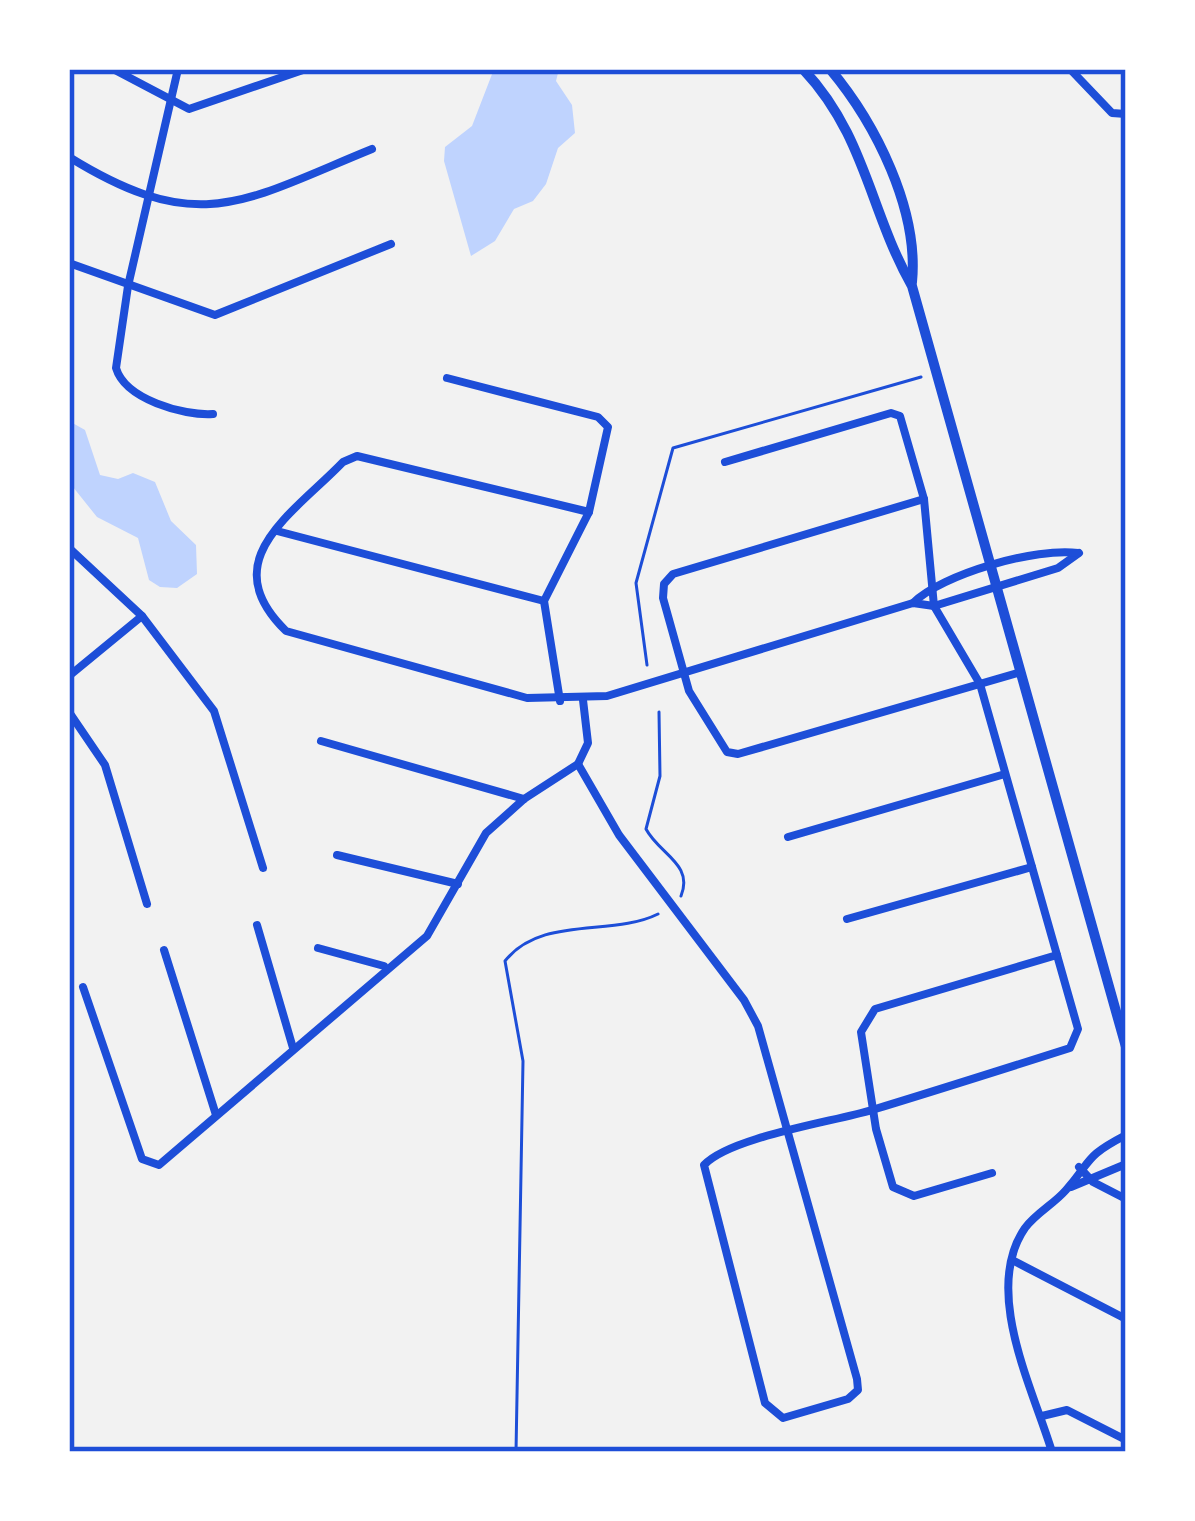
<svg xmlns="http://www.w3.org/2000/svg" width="1195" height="1521" font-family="Cabin,sans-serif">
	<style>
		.water { fill: #bfd3fe }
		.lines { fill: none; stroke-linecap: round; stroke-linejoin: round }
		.path { stroke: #1d4ed8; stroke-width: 3 }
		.minor { stroke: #1d4ed8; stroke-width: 8 }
		.tertiary { stroke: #1d4ed8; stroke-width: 10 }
		.neatline { fill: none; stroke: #1d4ed8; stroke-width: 4.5 }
	</style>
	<rect width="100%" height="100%" fill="#f2f2f2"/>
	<!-- water -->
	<g class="water">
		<path d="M494,69H559L556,81L572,105L575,133L558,148L546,184L533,201L514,209L495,241L471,256L444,161L445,147L472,126Z"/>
		<path d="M69,421L85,430L100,475L118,479L133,473L155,482L171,521L196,545L197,574L177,588L160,587L149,580L138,538L97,517L69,482Z"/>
	</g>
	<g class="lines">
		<!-- path -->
		<g class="path">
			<path d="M647,665L636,583L673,448L921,377"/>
			<path d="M659,712L660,776L646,829C659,854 694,864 681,896"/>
			<path d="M516,1452L523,1061L505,961C541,915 612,937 658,914"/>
		</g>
		<!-- minor -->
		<g class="minor">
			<path d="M113,69L189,109L306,69"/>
			<path d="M178,69L128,286L116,368C125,399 183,416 213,414"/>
			<path d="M1070,69L1112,113L1126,114"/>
			<path d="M69,157C200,238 244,201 372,149"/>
			<path d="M69,263L215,315L391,244"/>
			<path d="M447,378L598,417L608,427L589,512L544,601L560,701"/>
			<path d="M924,499L673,574L664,584L663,598L689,691L727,752L738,754L1021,672"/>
			<path d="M589,512L357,456L343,462C293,514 213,560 286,631L527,698L607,696L913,603L934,606L1058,568L1079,553"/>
			<path d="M277,531L544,601"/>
			<path d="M69,548L142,616L214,711L263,868"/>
			<path d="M913,603C942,574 1037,547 1078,553"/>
			<path d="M69,676L142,616"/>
			<path d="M69,712L105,765L147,904"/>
			<path d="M321,741L524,799"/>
			<path d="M578,764L619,835L744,1000L758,1026L857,1379L858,1390L848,1399L783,1418L765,1403L704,1165C730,1137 832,1122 872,1110C938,1090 1004,1069 1070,1048L1078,1029L980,684L934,606L924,499L900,416L891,413L725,462"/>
			<path d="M788,837L1005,774"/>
			<path d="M337,855L458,884"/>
			<path d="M847,919L1032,867"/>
			<path d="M257,925L293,1048"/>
			<path d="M318,948L384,966"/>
			<path d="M164,950L216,1115"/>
			<path d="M83,987L142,1159L159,1165L427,936L486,833L524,799L578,764L588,743L583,700"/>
			<path d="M1079,1167L1093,1182L1126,1199"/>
			<path d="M992,1173L914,1196L893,1187L876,1129L861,1032L875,1009L1057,955"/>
			<path d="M1071,1187L1126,1164"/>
			<path d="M1012,1260L1126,1319"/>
			<path d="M1042,1416L1067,1410L1126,1440"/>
			<path d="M1052,1452C1033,1389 982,1290 1025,1228C1036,1213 1054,1204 1066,1190C1093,1159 1084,1157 1126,1135"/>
		</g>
		<!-- tertiary -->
		<g class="tertiary">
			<path d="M803,69C866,136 869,210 912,286L1126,1047"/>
			<path d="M830,69C876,124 919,210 912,282"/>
		</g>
	</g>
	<!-- border -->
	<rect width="1195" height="1521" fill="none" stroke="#ffffff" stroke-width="144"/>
	<rect x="72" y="72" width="1051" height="1377" class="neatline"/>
</svg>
